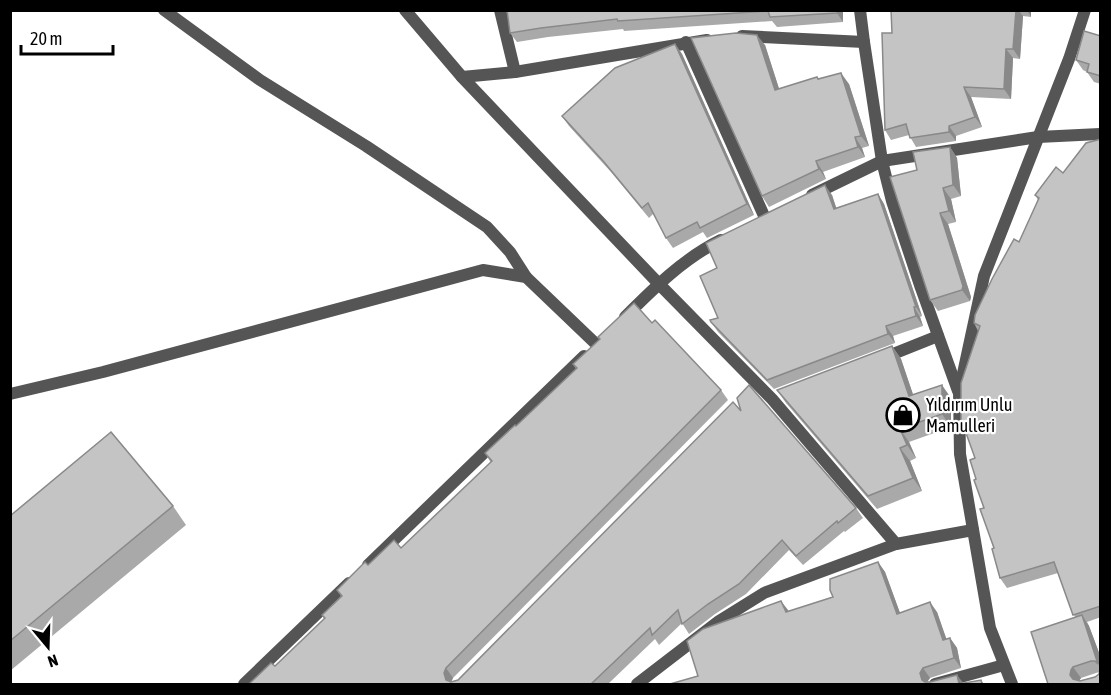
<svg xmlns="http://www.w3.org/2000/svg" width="1111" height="695" font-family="'Asap Condensed',sans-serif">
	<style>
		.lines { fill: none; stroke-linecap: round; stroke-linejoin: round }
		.service { stroke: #555; stroke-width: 12 }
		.minor { stroke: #555; stroke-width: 12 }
		.tertiary { stroke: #555; stroke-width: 12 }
		.wall { fill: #a9a9a9; fill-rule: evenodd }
		.shaded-wall { fill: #898989 }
		.building { fill: #c4c4c4; stroke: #898989; stroke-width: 1.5 }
		.labels { text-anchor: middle; stroke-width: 4.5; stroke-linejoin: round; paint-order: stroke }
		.poi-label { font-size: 18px; fill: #000; stroke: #fff; text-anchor: start }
	</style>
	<rect width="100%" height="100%" fill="#fff"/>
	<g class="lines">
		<!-- service -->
		<g class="service">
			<path d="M164,10L260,80L366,146L487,227L510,252L526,277"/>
			<path d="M10,394L103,372L483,270L526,277L596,344"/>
		</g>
		<!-- minor -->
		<g class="minor">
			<path d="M405,10L462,77L659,284L772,399L896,544"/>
			<path d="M500,10L515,72"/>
			<path d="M742,36L864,42"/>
			<path d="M686,42L765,218"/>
			<path d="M462,77L515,72L707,40"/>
			<path d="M812,195L882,161L1038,137"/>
			<path d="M625,317C654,288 684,258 721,240"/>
			<path d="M883,358L938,336"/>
			<path d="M368,565L584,356"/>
			<path d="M244,684L349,583"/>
			<path d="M637,684L719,621L764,593L896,544L973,530"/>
			<path d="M935,684L1004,665"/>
		</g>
		<!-- tertiary -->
		<g class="tertiary">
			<path d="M860,10L864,42L882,161L892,201L921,288L958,391"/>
			<path d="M1038,137L1100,134"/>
			<path d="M1012,684L990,628L960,454L959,392L984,276L1069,59L1085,10"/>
		</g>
	</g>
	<!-- wall -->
	<g class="wall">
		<path d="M507,10H843V22L777,27L772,21L624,31L623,29L548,37L517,42L510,33Z"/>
		<path d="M891,10H1031V17L1023,16L1020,59L1013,58L1011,99L971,97L982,127L956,136V141L916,147L909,135L891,140L885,130L892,33Z"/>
		<path d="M1101,36V84L1094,82L1087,72L1083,70L1076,60Z"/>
		<path d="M675,44L682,54L754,215L707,238L703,232L673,248L666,238L653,214L649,218L611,172L569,126L562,116Z"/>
		<path d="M765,45L779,89L819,79L849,84L869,146L862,148L865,157L823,172L826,179L769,207L762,196Z"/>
		<path d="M1101,139V617L1087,622L1089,626L1101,658V684H1048L1075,617L1058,573L1007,588L1000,578L994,548L976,479L975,458L978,331L974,323L1019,242L1038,200L1035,195L1063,173ZM1099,672V674L1095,677L1079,681L1081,678Z"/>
		<path d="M950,147L957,158L961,196L951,199L956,222L948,224L971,297L970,301L938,311L930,300L917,170Z"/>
		<path d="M878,194L884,204L922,316L920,317L923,326L893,336L895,343L774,389L718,332L711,322L718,318L717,268L832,195L836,208Z"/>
		<path d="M652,323L721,390L728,400L453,678L451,682L458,680L741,411L856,508L863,518L845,532L844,531L803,565L789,550L746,594L715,614L689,634L682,623L659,645L655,639L608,684H249L275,666L324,619L322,615L341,596L337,590L368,565L401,548L491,463L485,453L516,426L576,369L573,364Z"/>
		<path d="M892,346L901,359L913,395L951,398V427L909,442L916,458L910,461L922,491L877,509L786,403L777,390Z"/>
		<path d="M173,506L186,525L10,671V516Z"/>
		<path d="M878,562L885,572L900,613L937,612L946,639L950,638L957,648L961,668L930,678L927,682L963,683L981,680L984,684H670L698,676L789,611L833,597Z"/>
	</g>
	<!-- shaded-wall -->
	<g class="shaded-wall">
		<path d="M837,10H843V22L837,13Z"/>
		<path d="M1016,10H1018L1023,16L1020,59L1013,49Z"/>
		<path d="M1027,10H1031V17Z"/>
		<path d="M757,35L765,45L783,101L775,90Z"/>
		<path d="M675,44L682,54L754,215L747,204Z"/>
		<path d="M1006,49L1013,58L1011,99L1004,89Z"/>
		<path d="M841,73L849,84L869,146L861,136Z"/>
		<path d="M964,87L971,97L982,127L975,117Z"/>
		<path d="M949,126L956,136V141L949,132Z"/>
		<path d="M855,137L862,148L865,157L858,147Z"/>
		<path d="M950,147L957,158L961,196L953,185Z"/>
		<path d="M816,161L823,172L826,179L819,169Z"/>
		<path d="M825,185L832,195L840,219L834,209Z"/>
		<path d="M943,188L951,199L956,222L949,211Z"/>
		<path d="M878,194L884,204L922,316L916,307Z"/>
		<path d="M940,213L948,224L971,297L970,301L962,290Z"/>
		<path d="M914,307L920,317L923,326L916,316Z"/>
		<path d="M886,326L893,336L895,343L888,334Z"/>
		<path d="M892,346L901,359L918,409L909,396Z"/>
		<path d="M942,385L951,398V427L942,414Z"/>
		<path d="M900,429L909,442L916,458L907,445Z"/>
		<path d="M900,448L910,461L922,491L913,478Z"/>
		<path d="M878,562L885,572L904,624L897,614Z"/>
		<path d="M781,601L788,610L793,622L786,612Z"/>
		<path d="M930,602L937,612L950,649L943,640Z"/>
		<path d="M1082,615L1089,626L1101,658V667L1098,664Z"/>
		<path d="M950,638L957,648L961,668L954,658Z"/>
		<path d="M1073,667L1081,678L1077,684L1070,675L1071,670Z"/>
		<path d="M446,668L453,678L451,682L446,680L444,673Z"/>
		<path d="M923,668L930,678L927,682L922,680L920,673Z"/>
		<path d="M957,675L964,684H960Z"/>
	</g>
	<!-- building -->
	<g class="building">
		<path d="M507,10H837V13L770,17L768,11L618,21L617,19L541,28L510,33Z"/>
		<path d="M891,10H1016L1013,49H1006L1004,89L964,87L975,117L949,126V132L910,138L906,124L885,130L882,33H892Z"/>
		<path d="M1084,31L1101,36V76L1087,72L1089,64L1076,60Z"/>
		<path d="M736,33L757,35L775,90L817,77L818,79L841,73L861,136L855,137L858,147L816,161L819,169L762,196L691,38Z"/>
		<path d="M675,44L747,204L700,228L697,222L666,238L648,203L642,208L604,162L562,116L615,68Z"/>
		<path d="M1101,139V606L1073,615L1054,562L1000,578L992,549L994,548L980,509L984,508L974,480L976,479L970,460L975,458L961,419V383L980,326L974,323L975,315L992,279L1014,239L1019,242L1039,198L1035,195L1056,167L1063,173L1086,143Z"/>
		<path d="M950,147L953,185L943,188L949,211L940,213L963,286L962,290L930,300L890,177L917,170L913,152Z"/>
		<path d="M825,185L834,209L878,194L916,307H914L916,316L886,326L888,334L767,380L711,322L710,320L718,318L700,276L717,268L706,243Z"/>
		<path d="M634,303L652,323L655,320L721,390L446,668L444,673L446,680L451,682L458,680L733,402L741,411L737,398L749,385L856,508L838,523L837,521L796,556L782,540L739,584L708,604L682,624L678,610L652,635L650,628L591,684H249L271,663L275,666L325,618L322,615L342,596L337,590L365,562L368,565L394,540L401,548L492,461L485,453L515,425L516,426L577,368L573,364L600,339L598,337Z"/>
		<path d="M892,346L909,396L942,385V414L900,429L907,445L900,448L913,478L868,496L777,390Z"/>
		<path d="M111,432L173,506L10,641V516Z"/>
		<path d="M878,562L897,614L930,602L943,640L950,638L954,658L923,668L920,673L922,680L925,682H930L957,675L959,684L981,680L982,684H670L698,676L687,641L703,629L781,601L786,612L833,597L830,590V579Z"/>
		<path d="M1082,615L1098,664L1095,661H1091L1073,667L1071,670L1070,675L1073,679L1080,681L1095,677L1099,674L1100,669L1101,684H1048L1031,632Z"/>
	</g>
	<!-- icons -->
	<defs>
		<g id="shop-ring" transform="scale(1.725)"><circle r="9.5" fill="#fff" stroke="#000" stroke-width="1.5"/><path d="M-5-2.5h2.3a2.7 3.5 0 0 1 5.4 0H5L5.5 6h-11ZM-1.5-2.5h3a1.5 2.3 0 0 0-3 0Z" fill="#000"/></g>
	</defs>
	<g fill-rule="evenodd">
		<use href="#shop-ring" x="903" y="415"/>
	</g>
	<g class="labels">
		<!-- poi labels -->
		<g class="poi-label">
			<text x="926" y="411">Yıldırım Unlu<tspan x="926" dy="21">Mamulleri</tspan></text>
		</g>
	</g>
	<!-- border -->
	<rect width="1111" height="695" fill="none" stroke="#000000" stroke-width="24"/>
	<!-- north arrow -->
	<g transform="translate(48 647) rotate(161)" stroke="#ffffff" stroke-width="4.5" paint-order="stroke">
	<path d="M0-4.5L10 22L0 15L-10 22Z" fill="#000000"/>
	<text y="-9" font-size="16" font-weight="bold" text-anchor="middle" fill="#000000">N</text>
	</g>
	<!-- scale -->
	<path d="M21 45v9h92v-9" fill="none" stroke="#000000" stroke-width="3"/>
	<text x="30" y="45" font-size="18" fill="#000000" stroke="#ffffff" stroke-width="4.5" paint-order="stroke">20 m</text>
</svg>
